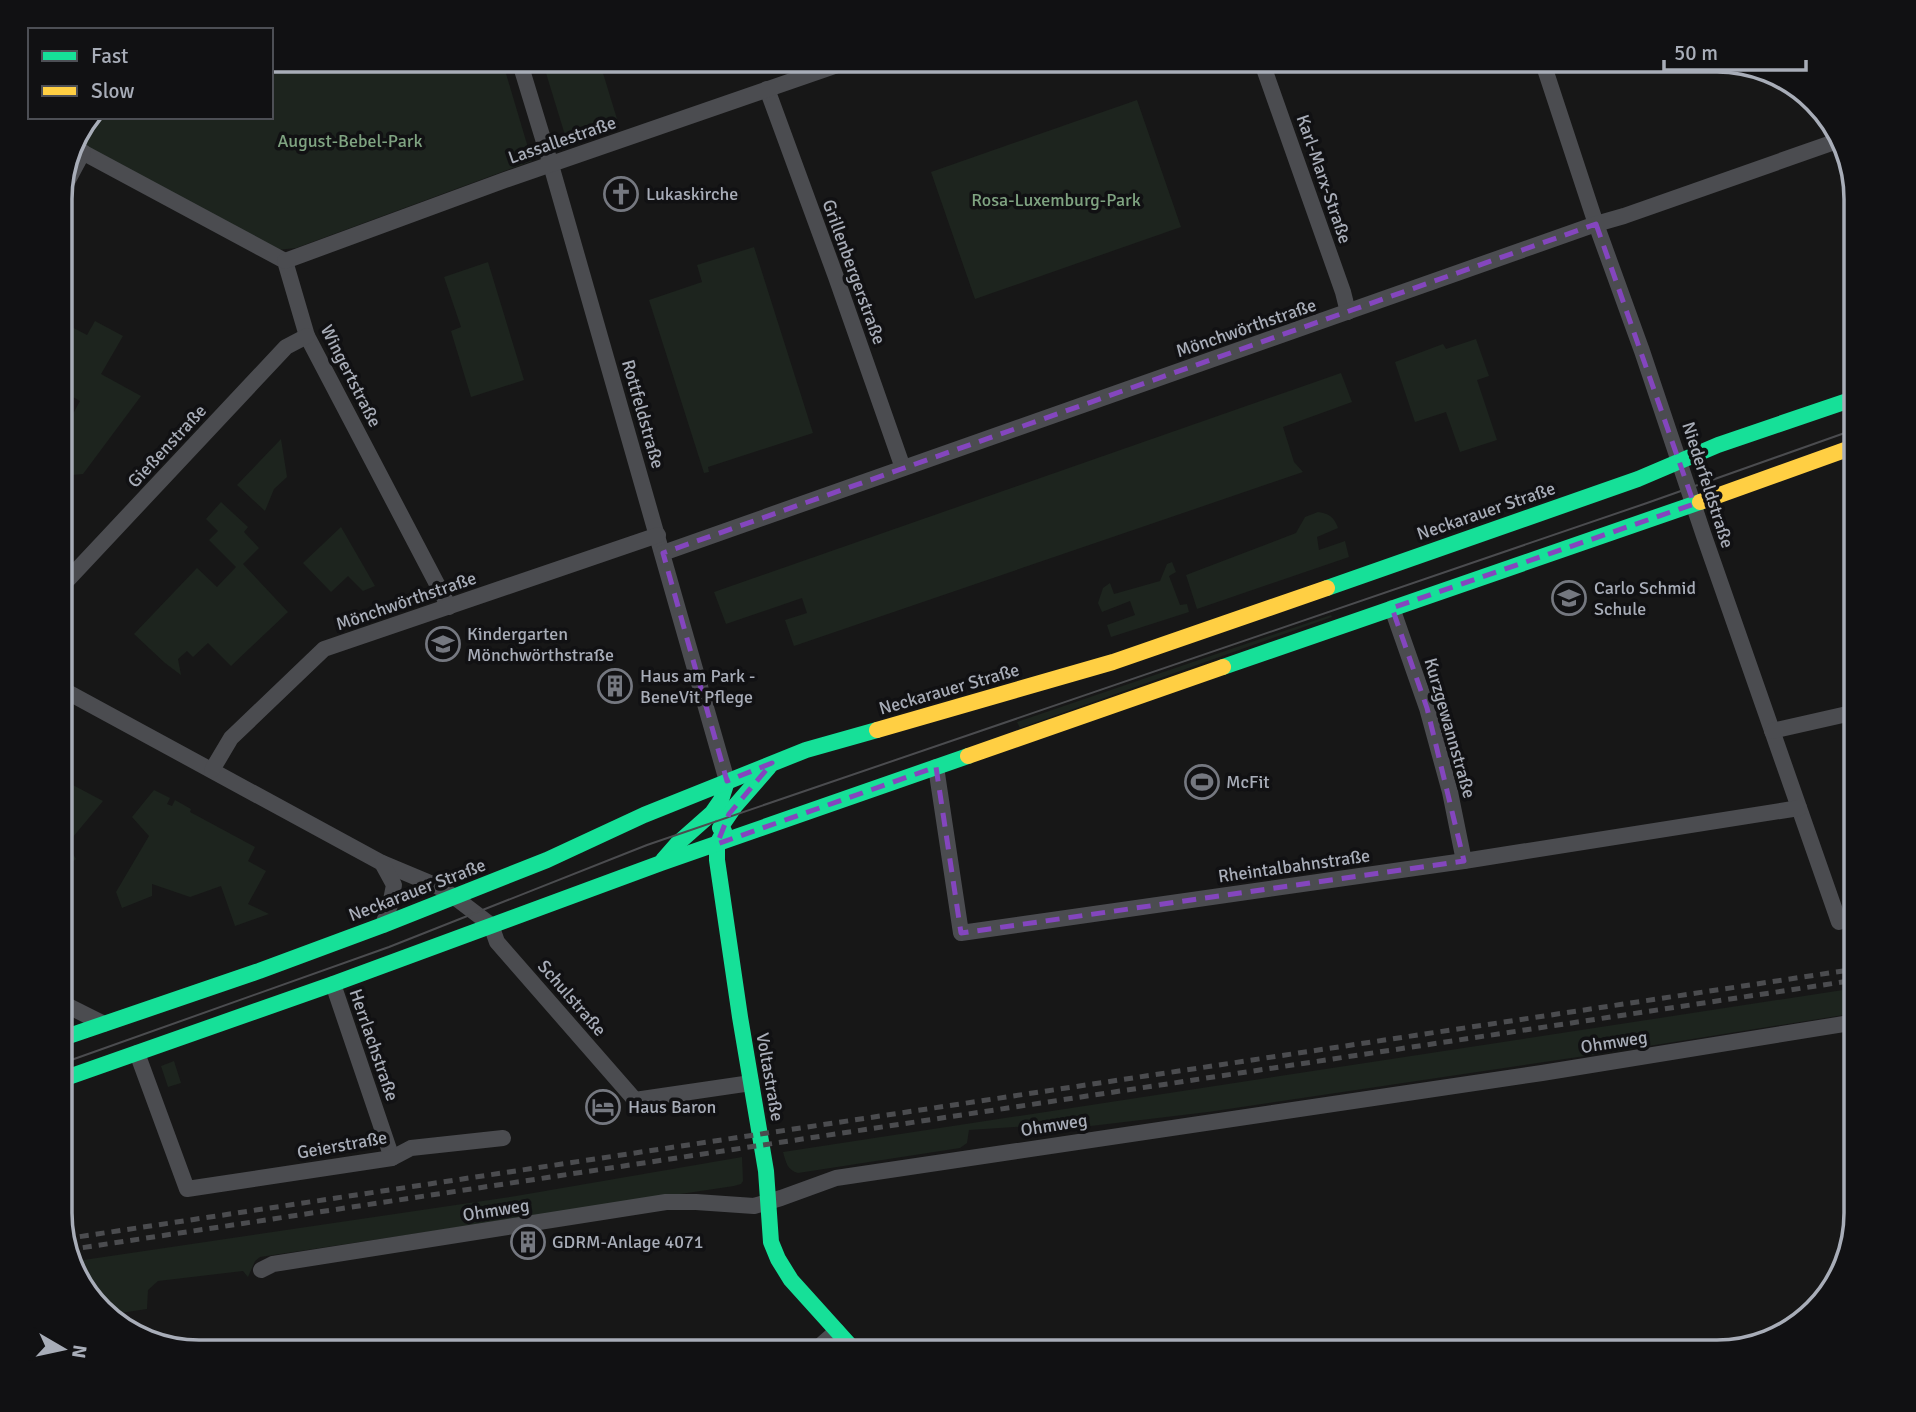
<svg xmlns="http://www.w3.org/2000/svg" width="1916" height="1412" font-family="Signika,sans-serif">
	<style>
		.green { fill: #1d241e }
		.lines { fill: none; stroke-linecap: round; stroke-linejoin: round }
		.street { stroke: #4b4c50; stroke-width: 16 }
		.fast { stroke: #16e098; stroke-width: 16 }
		.slow { stroke: #ffcf43; stroke-width: 16 }
		.tram { stroke: #4b4c4f; stroke-width: 2 }
		.rail { stroke: #4b4c4f; stroke-width: 5; stroke-dasharray: 9 7; stroke-linecap: butt }
		.marked { fill: none; stroke: #8446be; stroke-width: 5; stroke-dasharray: 14 9; stroke-linejoin: round }
		.labels { text-anchor: middle; stroke-width: 7; stroke-linejoin: round; paint-order: stroke }
		.street-label { font-size: 18px; fill: #a8adb8; stroke: #111113 }
		.park-label { font-size: 18px; fill: #7fa381; stroke: #111113 }
		.poi-label { font-size: 18px; fill: #a8adb8; stroke: #111113; text-anchor: start }
		.rim { fill: none; stroke: #a8adb8; stroke-width: 3.5 }
	</style>
	<rect width="100%" height="100%" fill="#171717"/>
	<!-- green -->
	<g class="green">
		<path d="M271,60H502L532,161L296,248L277,250L73,139L89,117H271Z"/>
		<path d="M542,60H599L617,119L565,135Z"/>
		<path d="M1137,100L1181,227L975,299L931,172Z"/>
		<path d="M754,247L813,433L708,467L709,472L704,473L649,300L702,282L697,265Z"/>
		<path d="M488,262L524,380L471,397L451,331L461,327L444,277Z"/>
		<path d="M95,321L123,336L101,374L141,396L83,474L60,476V438L80,401L60,390V326L62,322L87,335Z"/>
		<path d="M1476,339L1489,376L1477,380L1497,440L1460,452L1446,412L1415,422L1395,362L1443,344L1446,349Z"/>
		<path d="M1341,373L1352,402L1283,427L1294,462L1303,472L794,646L785,620L807,613L802,598L726,624L714,592Z"/>
		<path d="M281,439L287,477L274,489L265,511L237,485Z"/>
		<path d="M221,502L248,527L244,532L259,548L243,564L288,612L231,666L208,643L193,657L187,651L178,659L181,675L165,663L134,634L197,568L217,587L236,567L209,540L218,531L206,519Z"/>
		<path d="M1318,512C1330,514 1334,517 1338,528L1317,537L1319,550L1345,541L1349,557L1197,609L1186,575L1296,533L1305,517Z"/>
		<path d="M341,527L375,586L363,591L348,576L331,592L303,563Z"/>
		<path d="M1172,562L1176,572L1169,576L1180,605L1187,604L1189,612L1111,637L1107,625L1135,615L1130,601L1102,612L1098,603L1103,588L1110,583L1114,594L1160,581L1167,564Z"/>
		<path d="M1331,615L1332,617L1020,728L1017,722Z"/>
		<path d="M71,784L103,801L67,844L76,859L62,870L60,875V801Z"/>
		<path d="M154,790L170,798L167,804L172,806L175,800L191,809L190,812L255,847L248,861L266,871L248,904L269,914L235,926L221,886L190,897L152,884V896L122,908L116,892L149,836L132,817Z"/>
		<path d="M1856,988V1013L1605,1053L1208,1112L1049,1131L1045,1125L969,1130L967,1143L960,1148L798,1173C787,1170 786,1162 783,1152Z"/>
		<path d="M1845,1035L1856,1041V1100H1855Z"/>
		<path d="M174,1061L181,1083L168,1087L161,1066Z"/>
		<path d="M742,1157L743,1181L741,1184L734,1186L260,1257L255,1261L248,1277L243,1271L158,1281L148,1290L147,1309L107,1315L74,1275L70,1262L516,1196Z"/>
	</g>
	<g class="lines">
		<!-- street -->
		<g class="street">
			<path d="M519,60L551,165L727,781"/>
			<path d="M1261,60L1343,292L1348,312"/>
			<path d="M1542,60L1596,224L1642,351L1704,536L1839,922"/>
			<path d="M767,89L836,277L903,468"/>
			<path d="M71,146L285,261L307,336L449,607"/>
			<path d="M60,195L83,152"/>
			<path d="M285,261L505,180L852,60"/>
			<path d="M663,553L1596,224L1624,216L1843,139"/>
			<path d="M60,588L286,347L307,336"/>
			<path d="M1392,608L1427,708L1450,792L1464,861"/>
			<path d="M60,688L382,863L437,886L453,896L491,925L497,942L635,1100L751,1083"/>
			<path d="M1772,731L1856,712"/>
			<path d="M936,767L961,933L1464,861L1799,808"/>
			<path d="M212,770L231,738L324,649L658,535"/>
			<path d="M382,863L394,885L390,905L383,925"/>
			<path d="M333,984L392,1158"/>
			<path d="M60,1002L104,1024"/>
			<path d="M137,1053L187,1189L392,1158L411,1148L503,1138"/>
			<path d="M261,1270L273,1264L666,1202H696L754,1206L781,1198L836,1178L1542,1073L1856,1022"/>
			<path d="M813,1352L837,1331"/>
		</g>
		<!-- fast -->
		<g class="fast">
			<path d="M1327,588L1638,479L1718,445L1856,398"/>
			<path d="M1223,667L1700,502"/>
			<path d="M720,828L735,806L769,767"/>
			<path d="M724,831L717,844V860L740,1017L766,1171L771,1242L778,1259L791,1280L856,1352"/>
			<path d="M663,860L677,844L712,813L721,800L727,781"/>
			<path d="M60,1039L259,971L383,925L547,860L644,815L806,750L877,730"/>
			<path d="M60,1080L333,984L661,863L968,756"/>
		</g>
		<!-- slow -->
		<g class="slow">
			<path d="M1700,502L1856,446"/>
			<path d="M877,730L1113,662L1327,588"/>
			<path d="M968,756L1223,667"/>
		</g>
		<!-- tram -->
		<path class="tram" d="M60,1064L389,947L647,845L1647,503L1856,429"/>
		<!-- rail -->
		<g class="rail">
			<path d="M64,1239L1856,969"/>
			<path d="M67,1250L1856,980"/>
		</g>
	</g>
	<!-- marked area -->
	<path class="marked" d="M1596,224L1694,504L1392,608L1427,708L1464,861L961,933L936,767L717,844L729,814L772,763L727,781L663,553Z"/>
	<!-- icons -->
	<defs>
		<g id="church-ring" transform="scale(1.75)"><circle r="9.5" fill="#111113" stroke="#757880" stroke-width="1.5"/><path d="M-1.2-6h2.4v3.5h3.3v2.4h-3.3V6h-2.4V-.1h-3.3v-2.4h3.3Z" fill="#757880"/></g>
		<g id="school-ring" transform="scale(1.75)"><circle r="9.5" fill="#111113" stroke="#757880" stroke-width="1.5"/><path d="M0-5L7-2L0 1L-7-2ZM-4 1L0 2.5L4 1V4Q0 6-4 4Z" fill="#757880"/></g>
		<g id="building-ring" transform="scale(1.75)"><circle r="9.5" fill="#111113" stroke="#757880" stroke-width="1.5"/><path d="M-4-6H4V6H1V3H-1V6H-4ZM-2.5-4.3h1.7v1.8h-1.7ZM.8-4.3h1.7v1.8H.8ZM-2.5-1h1.7V.8h-1.7ZM.8-1h1.7V.8H.8Z" fill="#757880"/></g>
		<g id="stadium-ring" transform="scale(1.75)"><circle r="9.5" fill="#111113" stroke="#757880" stroke-width="1.5"/><path d="M0-5a6.5 5 0 1 0 0 10a6.5 5 0 1 0 0-10ZM-3.5-1.8h7v3.6h-7Z" fill="#757880"/></g>
		<g id="hotel-ring" transform="scale(1.75)"><circle r="9.5" fill="#111113" stroke="#757880" stroke-width="1.5"/><path d="M-6-4.5h1.5V1H6V5H4.5V3h-9V5H-6ZM-4 0a1.8 1.8 0 1 1 3.6 0ZM.5 0V-2.5h3Q6-2.5 6 0Z" fill="#757880"/></g>
	</defs>
	<g fill-rule="evenodd">
		<use href="#church-ring" x="621" y="194"/>
		<use href="#school-ring" x="1569" y="598"/>
		<use href="#school-ring" x="443" y="644"/>
		<use href="#building-ring" x="615" y="686"/>
		<use href="#stadium-ring" x="1202" y="782"/>
		<use href="#hotel-ring" x="603" y="1107"/>
		<use href="#building-ring" x="528" y="1242"/>
	</g>
	<g class="labels">
		<!-- street labels -->
		<g class="street-label">
			<text transform="translate(562 140) rotate(-19)" y="6">Lassallestraße</text>
			<text transform="translate(1324 179) rotate(71)" y="6">Karl-Marx-Straße</text>
			<text transform="translate(854 272) rotate(70)" y="6">Grillenbergerstraße</text>
			<text transform="translate(1246 328) rotate(-19)" y="6">Mönchwörthstraße</text>
			<text transform="translate(351 376) rotate(63)" y="6">Wingertstraße</text>
			<text transform="translate(643 414) rotate(74)" y="6">Rottfeldstraße</text>
			<text transform="translate(167 446) rotate(-47)" y="6">Gießenstraße</text>
			<text transform="translate(1708 485) rotate(72)" y="6">Niederfeldstraße</text>
			<text transform="translate(1486 511) rotate(-19)" y="6">Neckarauer Straße</text>
			<text transform="translate(406 601) rotate(-19)" y="6">Mönchwörthstraße</text>
			<text transform="translate(949 689) rotate(-16)" y="6">Neckarauer Straße</text>
			<text transform="translate(1450 728) rotate(74)" y="6">Kurzgewannstraße</text>
			<text transform="translate(1294 866) rotate(-8)" y="6">Rheintalbahnstraße</text>
			<text transform="translate(417 890) rotate(-21)" y="6">Neckarauer Straße</text>
			<text transform="translate(572 998) rotate(49)" y="6">Schulstraße</text>
			<text transform="translate(1614 1042) rotate(-9)" y="6">Ohmweg</text>
			<text transform="translate(374 1045) rotate(71)" y="6">Herrlachstraße</text>
			<text transform="translate(770 1077) rotate(80)" y="6">Voltastraße</text>
			<text transform="translate(1054 1125) rotate(-9)" y="6">Ohmweg</text>
			<text transform="translate(342 1145) rotate(-10)" y="6">Geierstraße</text>
			<text transform="translate(496 1210) rotate(-9)" y="6">Ohmweg</text>
		</g>
		<!-- park labels -->
		<g class="park-label">
			<text x="350" y="147">August-Bebel-Park</text>
			<text x="1056" y="206">Rosa-Luxemburg-Park</text>
		</g>
		<!-- poi labels -->
		<g class="poi-label">
			<text x="646" y="200">Lukaskirche</text>
			<text x="1594" y="594">Carlo Schmid<tspan x="1594" dy="21">Schule</tspan></text>
			<text x="467" y="640">Kindergarten<tspan x="467" dy="21">Mönchwörthstraße</tspan></text>
			<text x="640" y="682">Haus am Park -<tspan x="640" dy="21">BeneVit Pflege</tspan></text>
			<text x="1226" y="788">McFit</text>
			<text x="628" y="1113">Haus Baron</text>
			<text x="552" y="1248">GDRM-Anlage 4071</text>
		</g>
	</g>
	<!-- crop -->
	<path d="M0 0H1916V1412H0ZM199 72H1717A127 127 0 0 1 1844 199V1213A127 127 0 0 1 1717 1340H199A127 127 0 0 1 72 1213V199A127 127 0 0 1 199 72Z" fill="#111113" fill-rule="evenodd"/>
	<path class="rim" d="M199 72H1717A127 127 0 0 1 1844 199V1213A127 127 0 0 1 1717 1340H199A127 127 0 0 1 72 1213V199A127 127 0 0 1 199 72Z"/>
	<!-- legend -->
	<rect x="28" y="28" width="245" height="91" fill="#111113" stroke="#4d4f55" stroke-width="2"/>
	<rect x="42" y="51" width="35" height="10" fill="#16e098" stroke="#4d4f55" stroke-width="2"/>
	<text x="91" y="63" font-size="21" fill="#a8adb8">Fast</text>
	<rect x="42" y="86" width="35" height="10" fill="#ffcf43" stroke="#4d4f55" stroke-width="2"/>
	<text x="91" y="98" font-size="21" fill="#a8adb8">Slow</text>
	<!-- north arrow -->
	<g transform="translate(63 1349) rotate(99)" stroke="#111113" stroke-width="5" paint-order="stroke">
	<path d="M0-5L12 26L0 18L-12 26Z" fill="#a8adb8"/>
	<text y="-10" font-size="19" font-weight="bold" text-anchor="middle" fill="#a8adb8">N</text>
	</g>
	<!-- scale -->
	<path d="M1664 60v10h142v-10" fill="none" stroke="#a8adb8" stroke-width="3.5"/>
	<text x="1674" y="60" font-size="21" fill="#a8adb8" stroke="#111113" stroke-width="5" paint-order="stroke">50 m</text>
</svg>
